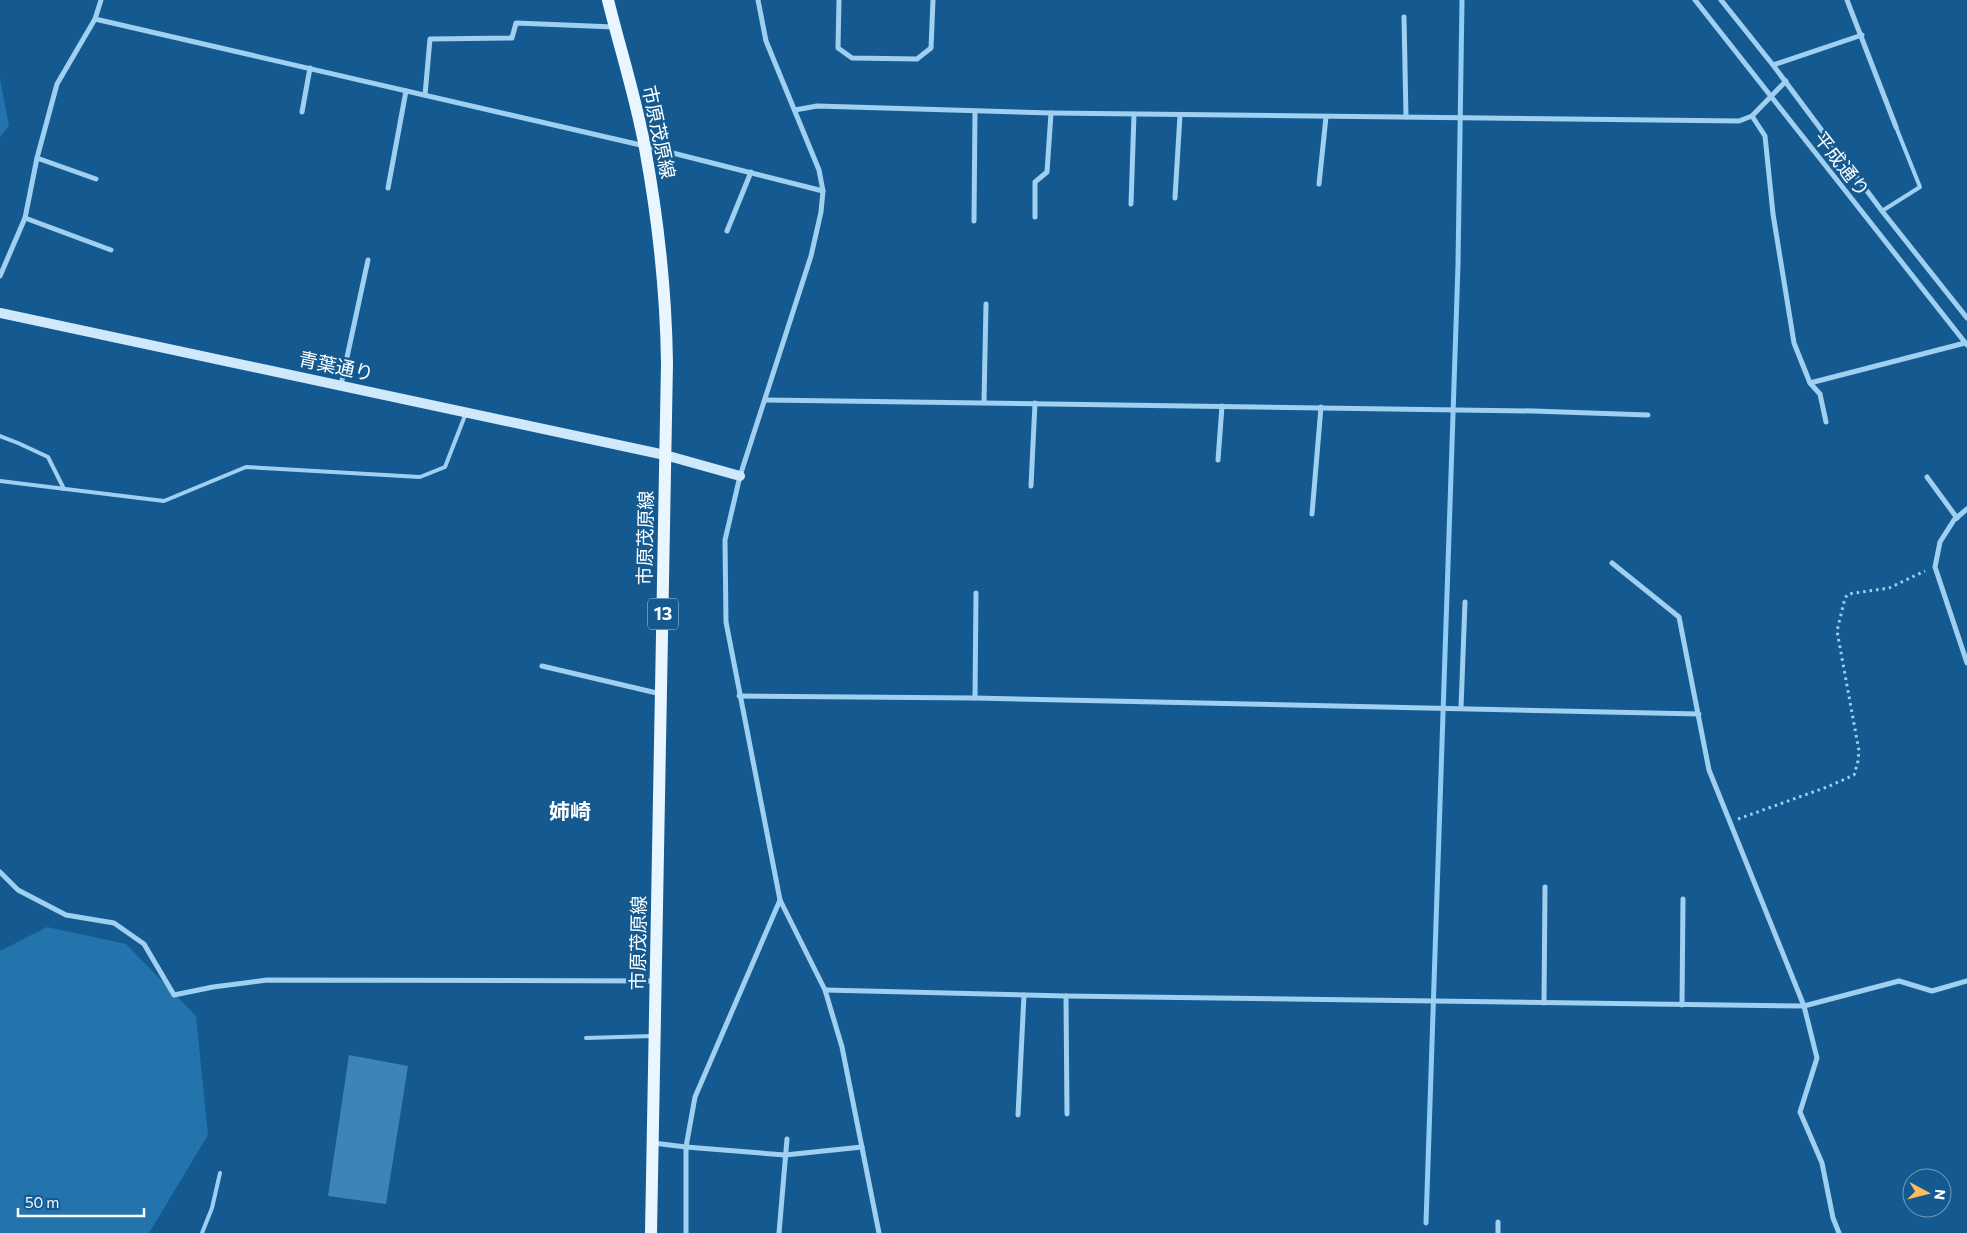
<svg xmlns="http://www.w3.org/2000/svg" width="1967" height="1233" font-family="Commissioner,'Noto Sans JP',sans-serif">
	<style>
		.green { fill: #2373ad }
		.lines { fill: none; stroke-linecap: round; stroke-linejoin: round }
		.stream { stroke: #91ccf4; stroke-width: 5 }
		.building { fill: #3d84b9 }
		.path { stroke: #9fcff1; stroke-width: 3; stroke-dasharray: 2.5 4; stroke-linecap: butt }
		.lane { stroke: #9fcff1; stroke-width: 4 }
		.street { stroke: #9fcff1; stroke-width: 5 }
		.secondary { stroke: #cee8fc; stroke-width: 10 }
		.primary { stroke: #e9f5ff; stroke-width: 12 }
		.labels { text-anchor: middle; stroke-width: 5; stroke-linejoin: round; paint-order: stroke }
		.shield { fill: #145a90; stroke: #b8cede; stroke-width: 1 }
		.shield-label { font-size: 18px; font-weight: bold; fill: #fff }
		.street-label { font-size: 19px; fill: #fff; stroke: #145a90 }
		.quarter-label { font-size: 21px; font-weight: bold; fill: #fff; stroke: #145a90 }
	</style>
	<rect width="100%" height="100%" fill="#145a90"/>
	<!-- green -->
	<g class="green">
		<path d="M0,79L9,126L0,137Z"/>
		<path d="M47,927L126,944L196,1016L208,1135L149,1233H0V951Z"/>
	</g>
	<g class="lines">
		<!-- stream -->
		<path class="stream" d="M1426,1223L1458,265L1462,0"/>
	</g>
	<!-- building -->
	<path class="building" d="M349,1055L408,1066L386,1204L328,1196Z"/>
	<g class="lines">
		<!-- path -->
		<path class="path" d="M1738,819L1827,787L1854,775L1858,761L1859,751L1837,631L1845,598L1848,594L1889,588L1925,571"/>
		<!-- lane -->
		<g class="lane">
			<path d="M1882,211L1920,187L1896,127"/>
			<path d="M0,436L18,443L48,457L64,489"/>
			<path d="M0,481L164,501L246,467L420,477L445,467L466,413"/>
			<path d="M586,1038L653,1036"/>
			<path d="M202,1233L212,1208L220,1173"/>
		</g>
		<!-- street -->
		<g class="street">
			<path d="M758,0L766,41L819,170L823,191L821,212L811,256L740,476L725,540L726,622L780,900L825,990L842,1047L879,1233"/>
			<path d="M839,0L838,48L852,58L917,59L931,48L933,0"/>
			<path d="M1695,0L1967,345"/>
			<path d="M1721,0L1773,65L1882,211L1967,318"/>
			<path d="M1847,0L1896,127"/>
			<path d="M1404,17L1406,117"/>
			<path d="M95,19L645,146L823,191"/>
			<path d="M1773,65L1862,35"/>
			<path d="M425,95L430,39L512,38L516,23L614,27"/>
			<path d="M795,110L817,106L1051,113L1739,121L1752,116L1786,81"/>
			<path d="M302,112L310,68"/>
			<path d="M1752,116L1765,136L1773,214L1794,343L1810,383L1820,394L1826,422"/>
			<path d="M37,158L96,179"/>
			<path d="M1319,184L1326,117"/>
			<path d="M388,188L406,91"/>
			<path d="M1175,198L1180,115"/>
			<path d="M1131,204L1134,114"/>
			<path d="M1035,217V182L1047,172L1051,113"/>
			<path d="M25,218L111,250"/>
			<path d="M974,221L975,111"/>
			<path d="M727,231L751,172"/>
			<path d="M0,276L25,218L37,158L57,84L95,19L101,0"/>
			<path d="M1810,383L1965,343"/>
			<path d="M341,385L368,260"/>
			<path d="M766,400L1533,411L1648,415"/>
			<path d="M984,402L986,304"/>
			<path d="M1218,460L1222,406"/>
			<path d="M1927,477L1957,518"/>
			<path d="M1031,486L1035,403"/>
			<path d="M1967,509L1954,520L1940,542L1935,567L1967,663"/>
			<path d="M1312,514L1321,407"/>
			<path d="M1612,563L1679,617L1709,770L1804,1006L1817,1058L1800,1112L1822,1163L1833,1218L1839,1233"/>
			<path d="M542,666L661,694"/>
			<path d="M739,696L975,698L1699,714"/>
			<path d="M975,698L976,593"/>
			<path d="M1461,708L1465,602"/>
			<path d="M0,872L18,890L66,915L114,923L144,944L174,995L213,987L267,980L656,981"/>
			<path d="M825,990L1066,996L1804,1006L1899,981L1932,991L1967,981"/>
			<path d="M1066,996L1067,1114"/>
			<path d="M1544,1003L1545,887"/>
			<path d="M1682,1005L1683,899"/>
			<path d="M1018,1115L1024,995"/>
			<path d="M653,1143L686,1147L785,1155L862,1147"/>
			<path d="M1498,1222V1233"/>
			<path d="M686,1233V1147L695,1097L780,900"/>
			<path d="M779,1233L787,1139"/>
		</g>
		<!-- secondary -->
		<path class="secondary" d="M0,313L665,455L740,476"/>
		<!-- primary -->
		<path class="primary" d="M608,0C620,49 636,98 645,148C658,219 666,291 667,363L651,1233"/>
	</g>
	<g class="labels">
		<!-- shield labels -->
		<rect class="shield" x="648" y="598.5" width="30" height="31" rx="4"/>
		<g class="shield-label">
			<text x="663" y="620">13</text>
		</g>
		<!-- street labels -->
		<g class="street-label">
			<text transform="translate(659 132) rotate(78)" y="7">市原茂原線</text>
			<text transform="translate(1842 164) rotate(52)" y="7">平成通り</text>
			<text transform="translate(336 366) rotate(12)" y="7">青葉通り</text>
			<text transform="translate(645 538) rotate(-89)" y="7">市原茂原線</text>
			<text transform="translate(638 943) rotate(-89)" y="7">市原茂原線</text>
		</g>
		<!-- quarter labels -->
		<g class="quarter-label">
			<text x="570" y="819">姉崎</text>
		</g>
	</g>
	<!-- north arrow -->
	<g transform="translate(1927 1193) rotate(97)"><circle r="24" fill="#145a90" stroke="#729cbc"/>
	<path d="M0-4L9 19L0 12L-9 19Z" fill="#ffbc5f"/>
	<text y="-8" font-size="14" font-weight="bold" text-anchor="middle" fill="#ffffff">N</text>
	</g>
	<!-- scale -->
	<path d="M18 1208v8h126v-8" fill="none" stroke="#ffffff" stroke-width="2.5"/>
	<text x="25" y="1208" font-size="15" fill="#ffffff" stroke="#145a90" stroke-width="4" paint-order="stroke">50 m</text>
</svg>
